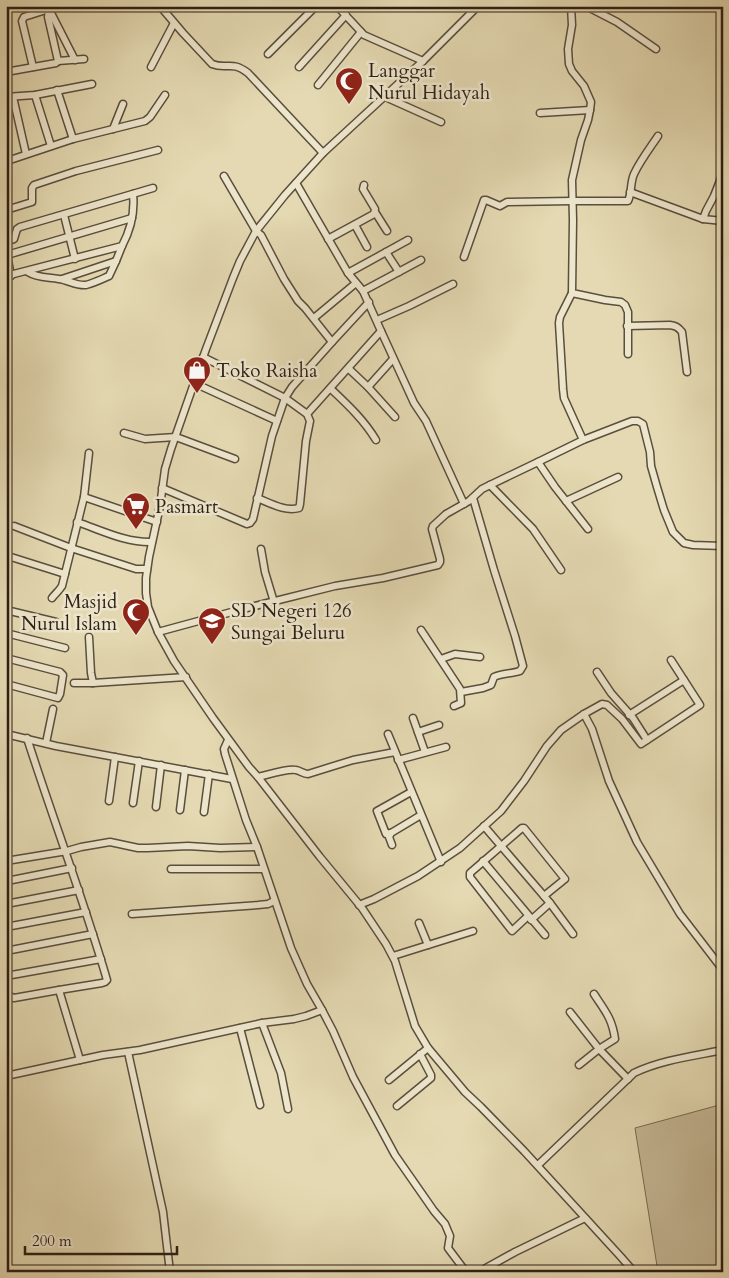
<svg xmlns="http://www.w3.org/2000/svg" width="729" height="1278" font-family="Cardo,serif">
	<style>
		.green { fill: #c5b997; stroke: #786c56 }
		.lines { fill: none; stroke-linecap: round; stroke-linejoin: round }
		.minor-casing { stroke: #5a4e3c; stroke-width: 9 }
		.minor { stroke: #ede6cd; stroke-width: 6 }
		.labels { text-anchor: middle; stroke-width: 5; stroke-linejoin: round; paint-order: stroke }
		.poi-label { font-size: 19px; fill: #2c1f14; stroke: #ede6cd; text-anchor: start }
	</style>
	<rect width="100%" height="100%" fill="#e4d9b2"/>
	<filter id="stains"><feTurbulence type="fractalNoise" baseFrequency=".004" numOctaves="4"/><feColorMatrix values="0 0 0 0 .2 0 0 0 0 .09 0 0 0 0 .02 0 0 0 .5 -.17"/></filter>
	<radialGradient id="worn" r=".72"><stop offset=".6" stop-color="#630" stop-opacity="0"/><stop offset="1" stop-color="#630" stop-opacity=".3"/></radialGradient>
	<!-- green -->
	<path class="green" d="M723,1104V1272H658L635,1128Z"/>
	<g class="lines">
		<!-- minor casing -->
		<g class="minor-casing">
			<g id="minor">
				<path d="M160,6L183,33L212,64C227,70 231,60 248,73L323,153"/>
				<path d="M337,6L364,35L423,61"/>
				<path d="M478,6L423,61L323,153L285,195L256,231L240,261L233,278L206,349L171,449L165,469L160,506L149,557L146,578V593L148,607L158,632L174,661L213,718L249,767L258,777L320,857L362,908L386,944L395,961L415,1026L428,1048L465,1092L481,1107L524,1151L621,1257L634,1272"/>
				<path d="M571,6L572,25L568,49L569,64L572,71L584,86L591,102L590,110L588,120L581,140L572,180L573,220L572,293L605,300L621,302L625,305L628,312V354"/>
				<path d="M586,6L617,22L656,49"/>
				<path d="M268,54L316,6"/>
				<path d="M58,61L84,59"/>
				<path d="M33,67L22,21L24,17L49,9L75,60"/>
				<path d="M151,67L174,23"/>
				<path d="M299,67L346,15"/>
				<path d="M6,72L56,63L58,61L48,17L49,9L54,6"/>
				<path d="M318,85L361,32"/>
				<path d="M57,90L73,139"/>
				<path d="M35,95L51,146"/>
				<path d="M383,96L441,122"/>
				<path d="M6,97L35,95L92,84"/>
				<path d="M13,97L26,154"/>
				<path d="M540,113L590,110"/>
				<path d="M113,129L123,104"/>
				<path d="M6,158L10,160L73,139L145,121L150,117L165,95"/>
				<path d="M224,176L256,231L261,235L284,279L298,301L305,308L332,342"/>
				<path d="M296,183L348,273L363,291L381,331L307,414"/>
				<path d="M630,192L703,219L723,221"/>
				<path d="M6,210L32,202V188L34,185L76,171L158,150"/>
				<path d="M375,212L387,231"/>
				<path d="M64,215L75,259"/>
				<path d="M703,219L706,211L714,196L723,173"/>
				<path d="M355,225L367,247"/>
				<path d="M328,239L374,214L375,209L363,189L364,185"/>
				<path d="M6,242L14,239L17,229L20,227L153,188"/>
				<path d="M386,252L399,272"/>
				<path d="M464,257L484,200H486L500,206L507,202L572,201H628C632,193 630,183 634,174C640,161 650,148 658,136"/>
				<path d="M28,272C37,278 48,277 59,279C68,280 76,286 86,285C94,283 102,279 109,276L116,261L122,246"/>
				<path d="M348,273L408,240"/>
				<path d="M6,276L122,246C131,229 135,213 133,194"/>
				<path d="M11,276L7,255L132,218"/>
				<path d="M62,279L116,261"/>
				<path d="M363,291L421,260"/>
				<path d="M572,293L560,317L559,323L563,389L564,398L583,440"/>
				<path d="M314,318L356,283"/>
				<path d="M377,320L409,306L453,284"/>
				<path d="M627,326L670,325C676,326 678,327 682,332L687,372"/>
				<path d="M381,331L414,403L426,421L464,504"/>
				<path d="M203,357L285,398L307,414L310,421L306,441L300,504L299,508C285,512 270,503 257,498"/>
				<path d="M349,369L368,387L395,417"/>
				<path d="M194,383L277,421"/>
				<path d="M368,387L393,359"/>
				<path d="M331,389C348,405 364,420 376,440"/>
				<path d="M124,433L145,439L176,437L235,459"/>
				<path d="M538,462L555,487L588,529"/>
				<path d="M490,485L533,529L561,570"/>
				<path d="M162,488L247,524L250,523L253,519L272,436L285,398L292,387L332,342L369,302"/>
				<path d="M84,497L157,522"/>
				<path d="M566,501L618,477"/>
				<path d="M77,522C101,530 126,543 152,542"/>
				<path d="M14,526L71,548L136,569H147"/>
				<path d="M261,549L265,572L274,602"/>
				<path d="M11,557L65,574"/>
				<path d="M52,598C55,594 59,591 62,586L84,497L89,453"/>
				<path d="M6,610L56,622"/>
				<path d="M421,630L460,689L461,703L454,706"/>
				<path d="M158,632L239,610L335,586L383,578L438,565L440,562V559L432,529L433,526L446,514L469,501L482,489L490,485L538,462L583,440L632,421H638L643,424L650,452L651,466L657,487L664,510L673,532L684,543L693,545L723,546"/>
				<path d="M6,633L65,648"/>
				<path d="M89,637L91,673L93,683L186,677"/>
				<path d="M6,658L60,672L63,675L60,694L58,698L6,684"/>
				<path d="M441,659L455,654L480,657"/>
				<path d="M597,672L611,693L633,718L647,740"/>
				<path d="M74,683H93"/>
				<path d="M461,692L483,688L491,685L494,677C502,673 511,674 520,671L523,666L515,636L494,570L473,498"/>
				<path d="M584,714L592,729L609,781L637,842L680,914L723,970"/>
				<path d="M629,715L684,680"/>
				<path d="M413,718L425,752"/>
				<path d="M418,732L439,725"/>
				<path d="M6,734L56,746L232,779"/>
				<path d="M388,734L441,862"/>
				<path d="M27,738C53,819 83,898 107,980L105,982L102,983L59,990L80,1060"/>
				<path d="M46,743L53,709"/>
				<path d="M398,760L446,747"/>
				<path d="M258,777C267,775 288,768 296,770C301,771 303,774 308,774L353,760L395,752"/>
				<path d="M109,801L115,757"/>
				<path d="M133,803L139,761"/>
				<path d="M156,807L161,765"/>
				<path d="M180,810L185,770"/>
				<path d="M204,812L209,774"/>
				<path d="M484,826L550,903L573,934"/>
				<path d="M391,833L386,834L377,811L411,792"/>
				<path d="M392,845L389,837L391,833L421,815"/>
				<path d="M6,861L67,851L81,847L110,842L138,848H148L188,846L220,848L257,847"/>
				<path d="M483,861L545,935"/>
				<path d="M171,869H264"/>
				<path d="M7,881L72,868"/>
				<path d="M6,904L79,890"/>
				<path d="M359,905L374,899L418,876L460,848L501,811L524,781L547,746L561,730L584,714L602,704L607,705L622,719L641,744L700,705L671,660"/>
				<path d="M132,914L258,905L268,904L274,901"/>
				<path d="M528,916L512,931L470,877V873L522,828H524L565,879L544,896"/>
				<path d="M531,920L550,903"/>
				<path d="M419,923L428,945"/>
				<path d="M6,927L86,912"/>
				<path d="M6,951L93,934"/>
				<path d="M393,956L473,931"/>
				<path d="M6,976L101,959"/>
				<path d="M6,986L9,996L14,998L59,990"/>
				<path d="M322,1010L333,1031L353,1077L395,1155L434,1211L445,1224L450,1236L448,1248L466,1272"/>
				<path d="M570,1012L599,1049L615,1039C612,1018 605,1011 594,994"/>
				<path d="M262,1023L281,1073L288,1109"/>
				<path d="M240,1028L260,1105"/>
				<path d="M128,1052L163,1212L170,1272"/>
				<path d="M579,1065L599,1049L628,1079"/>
				<path d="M6,1076L103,1055L140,1050L262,1023L294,1019L306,1016L322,1010L307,984L291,948L257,847L246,820L225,754L224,749L228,740"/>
				<path d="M389,1080L428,1048"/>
				<path d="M397,1106L431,1078V1075L420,1054"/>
				<path d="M538,1165L634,1073C661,1060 694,1056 723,1050"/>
				<path d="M482,1272L486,1268L515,1252L585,1218"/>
			</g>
		</g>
		<!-- minor -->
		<use href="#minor" class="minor"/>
	</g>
	<!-- icons -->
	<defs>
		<g id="mosque-pin" transform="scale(1.4375)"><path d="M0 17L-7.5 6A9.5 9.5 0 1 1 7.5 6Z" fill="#8f2418" stroke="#ede6cd"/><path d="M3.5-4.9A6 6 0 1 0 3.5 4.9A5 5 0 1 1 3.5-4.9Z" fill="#fff"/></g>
		<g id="shop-pin" transform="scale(1.4375)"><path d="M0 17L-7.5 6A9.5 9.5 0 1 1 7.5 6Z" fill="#8f2418" stroke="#ede6cd"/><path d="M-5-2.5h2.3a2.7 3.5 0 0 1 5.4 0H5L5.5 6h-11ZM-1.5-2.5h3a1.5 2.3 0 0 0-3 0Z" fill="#fff"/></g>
		<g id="supermarket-pin" transform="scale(1.4375)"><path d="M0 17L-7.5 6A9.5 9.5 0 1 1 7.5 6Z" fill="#8f2418" stroke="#ede6cd"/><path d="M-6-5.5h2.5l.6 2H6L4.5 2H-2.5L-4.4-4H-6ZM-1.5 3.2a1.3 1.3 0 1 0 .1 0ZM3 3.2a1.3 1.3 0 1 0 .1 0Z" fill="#fff"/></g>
		<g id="school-pin" transform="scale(1.4375)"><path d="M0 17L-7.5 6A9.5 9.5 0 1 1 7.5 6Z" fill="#8f2418" stroke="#ede6cd"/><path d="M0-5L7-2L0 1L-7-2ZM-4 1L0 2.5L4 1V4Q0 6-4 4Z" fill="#fff"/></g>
	</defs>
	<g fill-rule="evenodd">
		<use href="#mosque-pin" x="349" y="81"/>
		<use href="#shop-pin" x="197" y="370"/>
		<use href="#supermarket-pin" x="136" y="506"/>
		<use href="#mosque-pin" x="136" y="612"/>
		<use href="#school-pin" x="212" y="621"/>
	</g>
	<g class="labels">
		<!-- poi labels -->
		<g class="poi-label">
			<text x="368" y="77">Langgar<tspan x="368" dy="22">Nurul Hidayah</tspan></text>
			<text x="216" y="377">Toko Raisha</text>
			<text x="155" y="513">Pasmart</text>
			<text x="117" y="608" text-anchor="end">Masjid<tspan x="117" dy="22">Nurul Islam</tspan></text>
			<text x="231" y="617">SD Negeri 126<tspan x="231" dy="22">Sungai Beluru</tspan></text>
		</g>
	</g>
	<!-- margin -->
	<rect width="729" height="1278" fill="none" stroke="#e4d9b2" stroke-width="25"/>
	<rect x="8" y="8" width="714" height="1263" fill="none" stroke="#2c1f14" stroke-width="2.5"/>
	<rect x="12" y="12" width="704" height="1253" fill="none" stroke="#2c1f14"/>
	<!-- scale -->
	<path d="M25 1246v8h152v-8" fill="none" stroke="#2c1f14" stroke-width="2.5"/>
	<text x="32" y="1246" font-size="15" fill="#2c1f14" stroke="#ede6cd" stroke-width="4" paint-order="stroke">200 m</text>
	<rect width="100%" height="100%" filter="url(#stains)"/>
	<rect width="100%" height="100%" fill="url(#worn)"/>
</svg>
